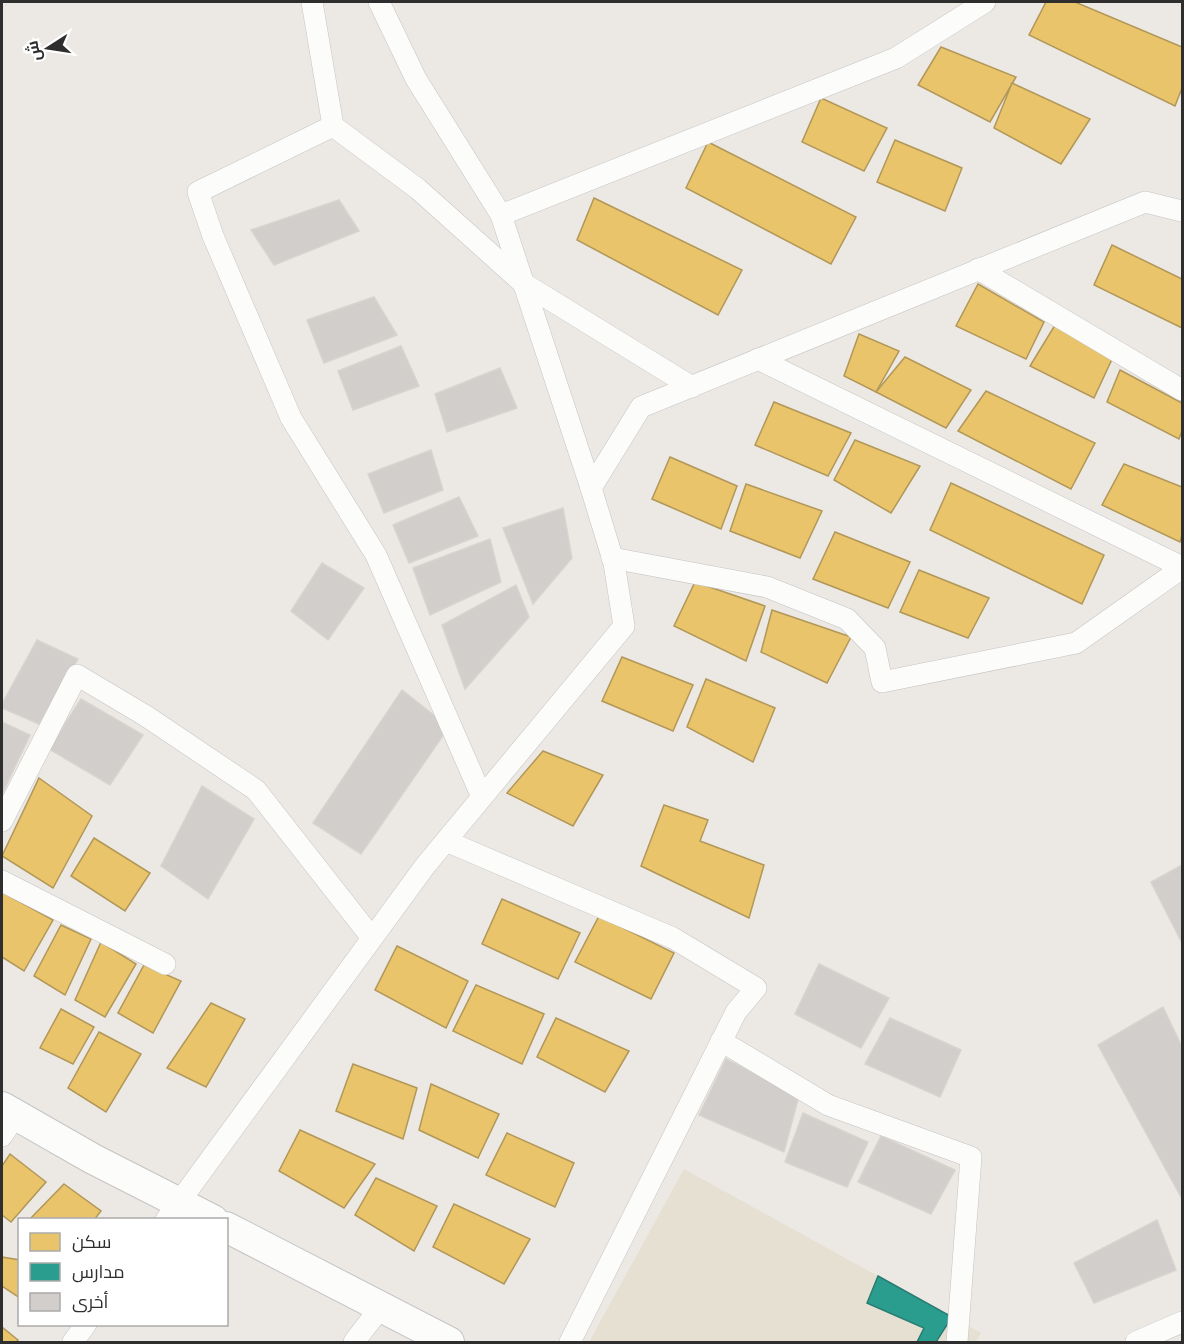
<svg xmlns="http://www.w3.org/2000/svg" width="1184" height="1344" font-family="'DM Sans',Cairo,sans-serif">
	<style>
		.education { fill: #e6e0d3 }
		.homes { fill: #e9c46a; stroke: #b19758; stroke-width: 1.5 }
		.schools { fill: #2a9d8f; stroke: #2b7c72; stroke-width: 1.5 }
		.building { fill: #d1cecb; stroke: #d7d4d0; stroke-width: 1.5 }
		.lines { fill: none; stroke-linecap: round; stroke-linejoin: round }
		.street-casing { stroke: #c5c4c5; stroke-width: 22 }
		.secondary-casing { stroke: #c5c4c5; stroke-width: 32 }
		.street { stroke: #fcfcfb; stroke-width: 21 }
		.secondary { stroke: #fcfcfb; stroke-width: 30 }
	</style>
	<rect width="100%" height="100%" fill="#ece8e4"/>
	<!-- education -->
	<path class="education" d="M684,1169L981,1333L976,1342H589Z"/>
	<!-- homes -->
	<g class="homes">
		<path d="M1046,2H1075L1182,47V88L1175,106L1029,35Z"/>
		<path d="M941,47L1016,77L990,122L918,85Z"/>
		<path d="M1012,83L1090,119L1061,164L994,128Z"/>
		<path d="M821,98L887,128L864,171L802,142Z"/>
		<path d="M895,140L962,168L945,211L877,182Z"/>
		<path d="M708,142L856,217L831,264L686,188Z"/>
		<path d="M594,198L742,270L718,315L577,240Z"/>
		<path d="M1112,245L1182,279V328L1094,285Z"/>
		<path d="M978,284L1044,322L1026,359L956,326Z"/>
		<path d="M1055,325L1113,357L1094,398L1030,366Z"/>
		<path d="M859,334L899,351L876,392L844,376Z"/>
		<path d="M905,357L971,390L946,428L876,392Z"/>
		<path d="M1120,370L1182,403V431L1179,439L1107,402Z"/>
		<path d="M986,391L1095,443L1071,489L958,431Z"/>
		<path d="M774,402L851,433L828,476L755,445Z"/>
		<path d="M855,440L920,466L891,513L834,480Z"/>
		<path d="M670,457L737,486L721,529L652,499Z"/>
		<path d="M1124,464L1182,487V535L1180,542L1102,505Z"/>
		<path d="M951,483L1104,555L1082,604L930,530Z"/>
		<path d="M746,484L822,511L800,558L730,531Z"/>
		<path d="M835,532L910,562L888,608L813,579Z"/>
		<path d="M919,570L989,598L968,638L900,612Z"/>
		<path d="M695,582L765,606L746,661L674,626Z"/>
		<path d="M772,610L851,637L827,683L761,652Z"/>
		<path d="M622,657L693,685L673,731L602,701Z"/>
		<path d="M706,679L775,708L753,762L687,727Z"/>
		<path d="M543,751L603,775L573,826L507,793Z"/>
		<path d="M39,778L92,816L53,888L2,856Z"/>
		<path d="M664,805L708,820L700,841L764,865L749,918L641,866Z"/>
		<path d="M94,838L150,873L125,911L71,876Z"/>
		<path d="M2,892L53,920L24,971L2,957Z"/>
		<path d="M502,899L580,933L558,979L482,944Z"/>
		<path d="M599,916L674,953L651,999L575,962Z"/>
		<path d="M61,925L91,939L65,995L34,976Z"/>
		<path d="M101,942L136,964L105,1017L75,1000Z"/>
		<path d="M397,946L468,981L446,1028L375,990Z"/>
		<path d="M144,965L181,981L153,1033L118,1013Z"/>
		<path d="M476,985L544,1014L522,1064L453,1031Z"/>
		<path d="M211,1003L245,1019L206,1087L167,1068Z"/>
		<path d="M61,1009L94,1027L73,1064L40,1048Z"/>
		<path d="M556,1018L629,1051L605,1092L537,1057Z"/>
		<path d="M99,1032L141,1054L106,1112L68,1088Z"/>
		<path d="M353,1064L417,1088L403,1139L336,1111Z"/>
		<path d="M431,1084L499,1114L478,1158L419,1130Z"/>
		<path d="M300,1130L375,1164L344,1208L279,1171Z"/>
		<path d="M507,1133L574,1163L555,1207L486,1175Z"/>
		<path d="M10,1154L46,1182L11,1222L2,1215V1166Z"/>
		<path d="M376,1178L437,1206L414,1251L355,1215Z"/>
		<path d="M64,1184L101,1211L94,1220H29Z"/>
		<path d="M454,1204L530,1239L504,1284L433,1247Z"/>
		<path d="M2,1257L20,1260V1298L2,1286Z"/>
		<path d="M2,1327L18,1340L16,1342H2Z"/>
	</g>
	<!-- schools -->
	<path class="schools" d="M878,1276L952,1317L936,1342H917L924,1328L867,1303Z"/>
	<!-- building -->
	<g class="building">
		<path d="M339,200L359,231L274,265L251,230Z"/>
		<path d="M374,297L397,335L324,363L307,320Z"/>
		<path d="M401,346L419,386L353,410L338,371Z"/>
		<path d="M500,368L517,408L447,432L435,394Z"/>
		<path d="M431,450L443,490L384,513L368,474Z"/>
		<path d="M459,497L478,536L409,563L393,525Z"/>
		<path d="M563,508L572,558L533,604L503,528Z"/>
		<path d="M490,539L501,582L430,615L413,568Z"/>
		<path d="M322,563L364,588L328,640L291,611Z"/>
		<path d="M516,585L529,617L465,689L442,625Z"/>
		<path d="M37,640L78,659L39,724L2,708V704Z"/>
		<path d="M402,690L449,727L361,854L313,823Z"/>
		<path d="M81,699L143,735L110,785L49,749Z"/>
		<path d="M2,722L30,735L2,794Z"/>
		<path d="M202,786L254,819L208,899L161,866Z"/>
		<path d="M1182,865V943L1151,882Z"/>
		<path d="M819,964L889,998L861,1048L795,1014Z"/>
		<path d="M1163,1007L1182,1047V1199L1098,1045Z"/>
		<path d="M890,1018L961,1050L940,1097L865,1064Z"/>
		<path d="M726,1059L799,1096L784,1152L699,1115Z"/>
		<path d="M803,1113L868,1142L847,1187L785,1162Z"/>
		<path d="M881,1136L955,1170L931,1214L858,1182Z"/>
		<path d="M1157,1220L1176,1270L1094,1303L1074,1263Z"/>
	</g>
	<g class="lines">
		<!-- street casing -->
		<g class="street-casing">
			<g id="street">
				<path d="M312,2L333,126"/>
				<path d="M379,2L416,79L501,215"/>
				<path d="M978,269L1182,390"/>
				<path d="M758,359L1182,567"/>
				<path d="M591,488L641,407L1145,202L1182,211"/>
				<path d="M612,558L767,587L847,619L875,648L882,682L1076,643L1182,568"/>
				<path d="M482,797L376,555L291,418L213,236L198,192L333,126L418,189L523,283L692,387"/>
				<path d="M2,821L77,675L146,716L256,790L372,938"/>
				<path d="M446,841L673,938L756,988L736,1012L570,1342"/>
				<path d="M2,881L165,964"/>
				<path d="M721,1041L828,1105L971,1157L957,1342"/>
				<path d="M2,1136L16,1115"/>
				<path d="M166,1220L425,866L624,626L614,563L591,488L501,215L896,58L985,2"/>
				<path d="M73,1342L86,1324"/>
				<path d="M354,1342L381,1307"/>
				<path d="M1136,1342L1182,1322"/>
			</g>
		</g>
		<!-- secondary casing -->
		<g class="secondary-casing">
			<g id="secondary">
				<path d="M2,1107L93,1159L213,1220"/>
				<path d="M226,1227L449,1342"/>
			</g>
		</g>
		<!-- street -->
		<use href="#street" class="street"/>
		<!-- secondary -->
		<use href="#secondary" class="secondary"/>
	</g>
	<!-- border -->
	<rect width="1184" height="1344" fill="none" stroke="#2e2e2e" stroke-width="6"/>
	<!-- legend -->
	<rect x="18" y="1218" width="210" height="108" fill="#ffffff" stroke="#ababab" stroke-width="1.5"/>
	<rect x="30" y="1233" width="30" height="18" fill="#e9c46a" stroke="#ababab" stroke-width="1.5"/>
	<text x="72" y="1248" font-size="18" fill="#2e2e2e">سكن</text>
	<rect x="30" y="1263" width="30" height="18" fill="#2a9d8f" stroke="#ababab" stroke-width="1.5"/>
	<text x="72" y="1278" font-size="18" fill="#2e2e2e">مدارس</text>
	<rect x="30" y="1293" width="30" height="18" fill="#d1cecb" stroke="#ababab" stroke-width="1.5"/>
	<text x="72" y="1308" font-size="18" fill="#2e2e2e">أخرى</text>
	<!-- north arrow -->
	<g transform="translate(48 48) rotate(258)" stroke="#ffffff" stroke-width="4.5" paint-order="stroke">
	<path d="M0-4.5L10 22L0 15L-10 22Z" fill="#2e2e2e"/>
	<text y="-9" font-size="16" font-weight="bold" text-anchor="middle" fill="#2e2e2e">ش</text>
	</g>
</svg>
